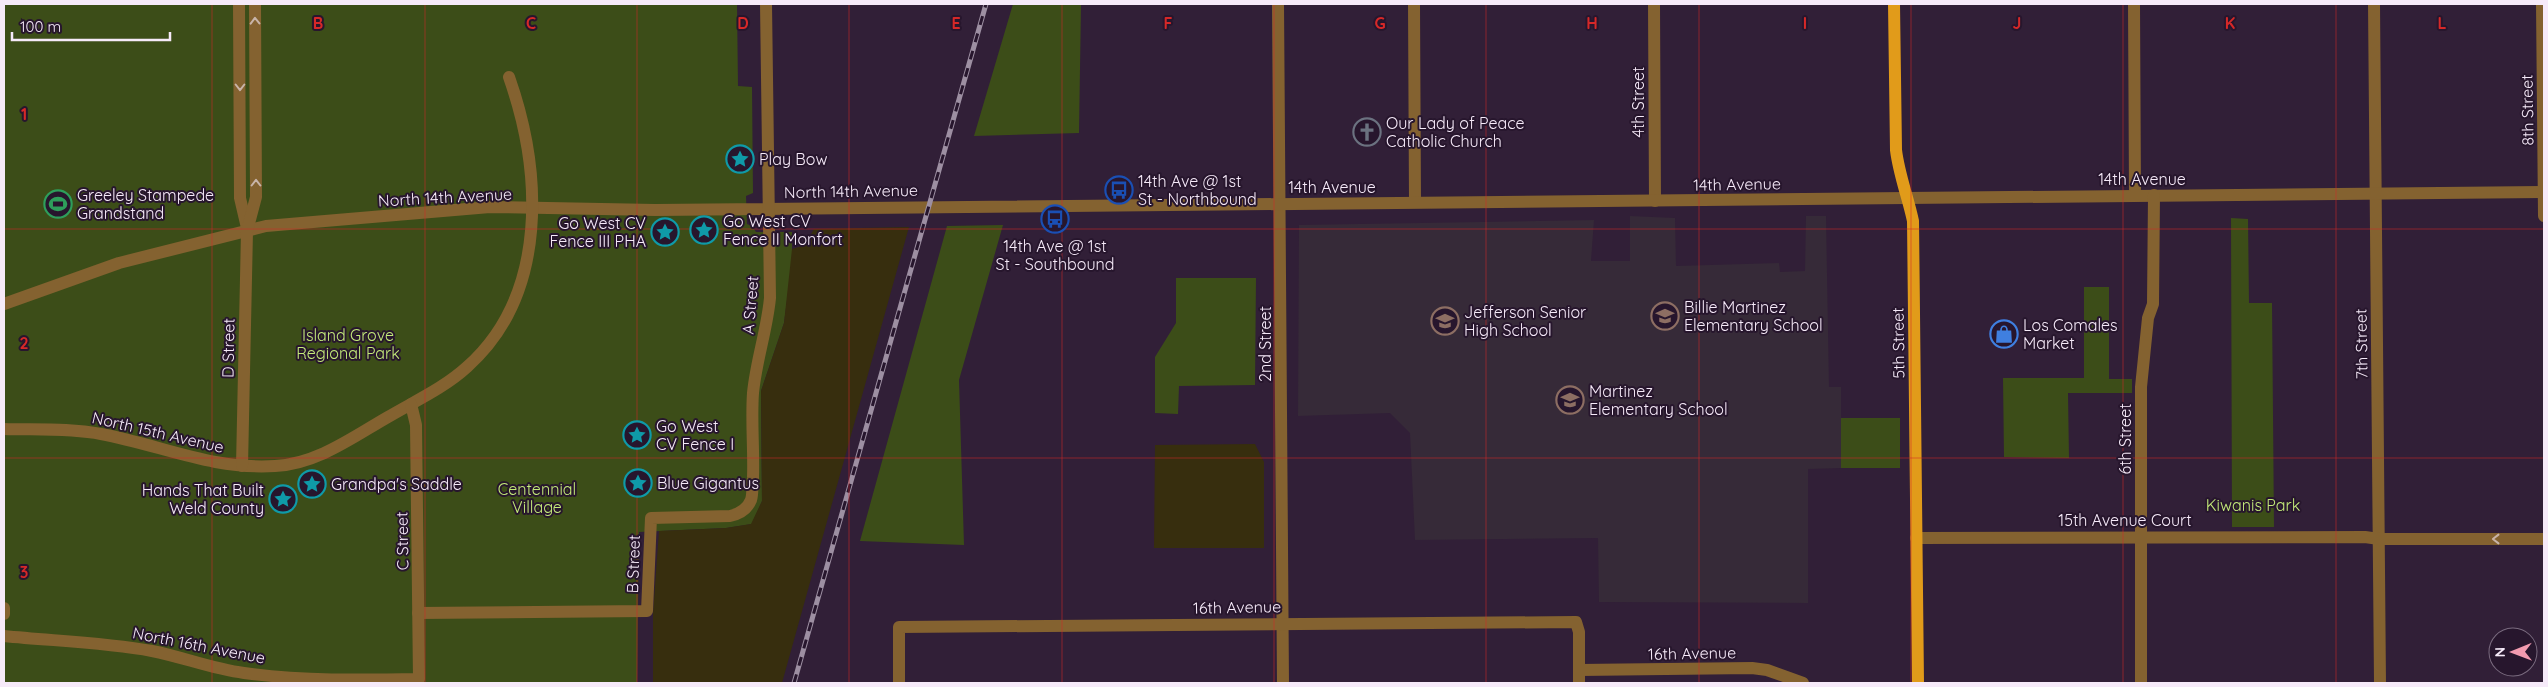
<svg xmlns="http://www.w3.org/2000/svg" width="2548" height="687" font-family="Quicksand,sans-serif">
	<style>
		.education { fill: #362a38 }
		.green { fill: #3c4d18 }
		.sand { fill: #372e0e }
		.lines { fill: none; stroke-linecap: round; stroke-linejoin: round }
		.minor { stroke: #846230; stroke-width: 12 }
		.major { stroke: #e19b1a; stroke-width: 12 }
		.rail-casing { stroke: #9d8fa2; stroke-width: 5 }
		.rail { stroke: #27162d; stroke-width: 3; stroke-dasharray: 9; stroke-linecap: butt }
		.oneway { stroke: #c8b4a9 }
		.grid { fill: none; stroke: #d62828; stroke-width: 1; stroke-opacity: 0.55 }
		.labels { text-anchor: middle; stroke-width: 4; stroke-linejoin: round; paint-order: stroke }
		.street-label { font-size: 16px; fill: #f6eaf9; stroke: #27162d }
		.poi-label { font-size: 16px; fill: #f6eaf9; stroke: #27162d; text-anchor: start }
		.park-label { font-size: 16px; fill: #c4eb7a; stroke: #27162d }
		.grid-label { font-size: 16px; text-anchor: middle; font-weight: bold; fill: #d62828; stroke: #27162d; stroke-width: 4; stroke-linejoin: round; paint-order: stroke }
	</style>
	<rect width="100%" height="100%" fill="#311f37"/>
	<!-- education -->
	<path class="education" d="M1630,216L1675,218L1676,266L1779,263L1780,272L1805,271L1806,216H1826L1829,387H1841V468L1808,469V603L1599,602L1598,538L1415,540L1410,433L1390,413L1298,416L1299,225L1594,220L1591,261H1630Z"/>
	<!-- green -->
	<g class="green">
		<path d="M4,4H737L738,86L752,87L753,193L746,196L747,224L752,226L756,232H792V262L784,323L761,391L762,501L752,524L726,528L639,532L637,683H4Z"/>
		<path d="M1013,4H1081L1079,133L974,136Z"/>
		<path d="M2231,218L2248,219L2249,303H2272L2274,527H2232Z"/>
		<path d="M1003,225L959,380L964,545L860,541L947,226Z"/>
		<path d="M1176,278H1256L1255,385L1179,386L1178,414L1155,413V357L1176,323Z"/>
		<path d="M2084,287H2109V379H2132V393H2068L2069,458L2004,457L2003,378H2084Z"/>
		<rect x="1841" y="418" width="59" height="50"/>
	</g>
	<!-- sand -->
	<g class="sand">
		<path d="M909,227L782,683H653V614L659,531L726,528L751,524L762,501L761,391L784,323L792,249L805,245L814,229Z"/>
		<path d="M1255,444L1264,462V548H1154L1155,445Z"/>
	</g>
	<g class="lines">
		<!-- minor -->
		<g class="minor">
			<path d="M239,4L240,198L247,228"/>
			<path d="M1278,4L1283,683"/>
			<path d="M1414,4L1415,202"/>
			<path d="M1654,4L1655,201"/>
			<path d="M2134,4L2135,195"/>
			<path d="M2374,4L2380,683"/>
			<path d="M2542,4L2544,216"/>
			<path d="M4,304L119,263L266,226L490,207L655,210L2544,192"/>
			<path d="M4,429C36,430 69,428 101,434C161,445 212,470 275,466C317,464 353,437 388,417C415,401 444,388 467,367C549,294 542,171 509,77"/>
			<path d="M242,466L247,231L256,197L255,4"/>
			<path d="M1916,538L2365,537L2379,539H2544"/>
			<path d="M4,608V614"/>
			<path d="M418,613L647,611L651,518L730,516C739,514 747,510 751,500C753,494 752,485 753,478C754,449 751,421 753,393C756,361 767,330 770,298L766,4"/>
			<path d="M4,636C53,641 103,642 152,651C183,657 212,669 244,673C301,681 362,680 419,679L416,425L411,404"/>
			<path d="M1579,670L1752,668L1767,670L1803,683"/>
			<path d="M899,683V627L1576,622L1579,632V683"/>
			<path d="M2141,683V387L2148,318L2153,304L2154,195"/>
		</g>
		<!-- major -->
		<path class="major" d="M1894,4L1896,150C1899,175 1908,197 1913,221L1918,683"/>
		<!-- rail casing -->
		<g class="rail-casing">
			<path id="rail" d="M794,683L986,4"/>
		</g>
		<!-- rail -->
		<use href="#rail" class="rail"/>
	</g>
	<!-- one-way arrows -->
	<defs><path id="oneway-chevron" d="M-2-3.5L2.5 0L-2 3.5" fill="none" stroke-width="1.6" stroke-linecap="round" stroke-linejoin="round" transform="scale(1.25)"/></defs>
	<g class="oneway">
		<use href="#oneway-chevron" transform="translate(255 21) rotate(-91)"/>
		<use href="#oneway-chevron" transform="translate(240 87) rotate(90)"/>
		<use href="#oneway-chevron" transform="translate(256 183) rotate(-90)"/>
		<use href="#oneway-chevron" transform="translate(2496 539) rotate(-180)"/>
	</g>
	<!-- grid -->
	<path class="grid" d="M212,4V683M425,4V683M637,4V683M849,4V683M1062,4V683M1274,4V683M1486,4V683M1699,4V683M1911,4V683M2123,4V683M2336,4V683M4,229H2544M4,458H2544"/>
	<!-- icons -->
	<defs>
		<g id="church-ring" transform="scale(1.4375)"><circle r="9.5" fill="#27162d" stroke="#6b7280" stroke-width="1.5"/><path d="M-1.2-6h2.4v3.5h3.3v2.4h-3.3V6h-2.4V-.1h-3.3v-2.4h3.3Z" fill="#6b7280"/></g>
		<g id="sight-ring" transform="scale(1.4375)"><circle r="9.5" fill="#27162d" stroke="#0f9aa8" stroke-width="1.5"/><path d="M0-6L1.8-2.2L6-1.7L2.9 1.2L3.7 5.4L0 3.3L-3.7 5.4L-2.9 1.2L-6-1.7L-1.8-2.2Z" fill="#0f9aa8"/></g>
		<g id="bus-ring" transform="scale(1.4375)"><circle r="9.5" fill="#27162d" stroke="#1a4fb4" stroke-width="1.5"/><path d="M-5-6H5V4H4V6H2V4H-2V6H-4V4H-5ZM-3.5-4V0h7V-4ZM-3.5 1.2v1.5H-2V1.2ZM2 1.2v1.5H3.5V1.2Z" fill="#1a4fb4"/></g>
		<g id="stadium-ring" transform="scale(1.4375)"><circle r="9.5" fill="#27162d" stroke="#2e9e5b" stroke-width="1.5"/><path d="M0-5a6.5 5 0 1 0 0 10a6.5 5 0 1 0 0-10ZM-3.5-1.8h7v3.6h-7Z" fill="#2e9e5b"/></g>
		<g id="school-ring" transform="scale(1.4375)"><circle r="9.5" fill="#27162d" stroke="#8d6e63" stroke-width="1.5"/><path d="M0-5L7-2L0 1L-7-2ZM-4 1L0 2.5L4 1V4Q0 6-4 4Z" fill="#8d6e63"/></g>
		<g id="shop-ring" transform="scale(1.4375)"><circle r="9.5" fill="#27162d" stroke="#3f7fe0" stroke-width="1.5"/><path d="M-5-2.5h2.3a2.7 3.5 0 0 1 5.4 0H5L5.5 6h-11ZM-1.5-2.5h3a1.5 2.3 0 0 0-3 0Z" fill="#3f7fe0"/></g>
	</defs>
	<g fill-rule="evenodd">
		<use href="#church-ring" x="1367" y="132"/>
		<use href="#sight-ring" x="740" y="159"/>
		<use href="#bus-ring" x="1119" y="190"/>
		<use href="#stadium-ring" x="58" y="204"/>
		<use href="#bus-ring" x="1055" y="219"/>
		<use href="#sight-ring" x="704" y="230"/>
		<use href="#sight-ring" x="665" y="232"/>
		<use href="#school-ring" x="1665" y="316"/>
		<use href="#school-ring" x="1445" y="321"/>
		<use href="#shop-ring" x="2004" y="334"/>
		<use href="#school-ring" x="1570" y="400"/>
		<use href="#sight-ring" x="637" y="435"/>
		<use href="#sight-ring" x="638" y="483"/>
		<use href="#sight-ring" x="312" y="484"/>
		<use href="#sight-ring" x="283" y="499"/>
	</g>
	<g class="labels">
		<!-- street labels -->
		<g class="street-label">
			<text transform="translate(1638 102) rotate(-90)" y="6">4th Street</text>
			<text transform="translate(2527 110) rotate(-91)" y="6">8th Street</text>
			<text x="2142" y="185">14th Avenue</text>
			<text transform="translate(1737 184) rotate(-1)" y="6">14th Avenue</text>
			<text x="1332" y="193">14th Avenue</text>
			<text transform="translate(851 191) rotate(-1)" y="6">North 14th Avenue</text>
			<text transform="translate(445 197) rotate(-3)" y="6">North 14th Avenue</text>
			<text transform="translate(750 305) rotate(-85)" y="6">A Street</text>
			<text transform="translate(1898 343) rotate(-91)" y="6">5th Street</text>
			<text transform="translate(1265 344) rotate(-90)" y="6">2nd Street</text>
			<text transform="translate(2361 344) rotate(-91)" y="6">7th Street</text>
			<text transform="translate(228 348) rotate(-89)" y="6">D Street</text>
			<text transform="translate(158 432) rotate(13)" y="6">North 15th Avenue</text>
			<text transform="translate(2125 439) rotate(-90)" y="6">6th Street</text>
			<text x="2125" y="526">15th Avenue Court</text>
			<text transform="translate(402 541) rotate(-91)" y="6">C Street</text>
			<text transform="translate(633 564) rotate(-88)" y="6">B Street</text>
			<text transform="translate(1237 607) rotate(-1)" y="6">16th Avenue</text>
			<text transform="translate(199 645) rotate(11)" y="6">North 16th Avenue</text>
			<text transform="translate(1692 653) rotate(-1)" y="6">16th Avenue</text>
		</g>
		<!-- poi labels -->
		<g class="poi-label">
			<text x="1386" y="129">Our Lady of Peace<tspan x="1386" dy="18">Catholic Church</tspan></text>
			<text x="759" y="165">Play Bow</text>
			<text x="1138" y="187">14th Ave @ 1st<tspan x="1138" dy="18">St - Northbound</tspan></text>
			<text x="77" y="201">Greeley Stampede<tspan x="77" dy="18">Grandstand</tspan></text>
			<text x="723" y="227">Go West CV<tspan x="723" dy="18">Fence II Monfort</tspan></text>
			<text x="646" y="229" text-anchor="end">Go West CV<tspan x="646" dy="18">Fence III PHA</tspan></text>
			<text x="1055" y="252" text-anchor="middle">14th Ave @ 1st<tspan x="1055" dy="18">St - Southbound</tspan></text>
			<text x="1684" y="313">Billie Martinez<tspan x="1684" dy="18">Elementary School</tspan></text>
			<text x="1464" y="318">Jefferson Senior<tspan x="1464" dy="18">High School</tspan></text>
			<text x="2023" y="331">Los Comales<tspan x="2023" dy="18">Market</tspan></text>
			<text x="1589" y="397">Martinez<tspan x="1589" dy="18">Elementary School</tspan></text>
			<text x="656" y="432">Go West<tspan x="656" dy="18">CV Fence I</tspan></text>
			<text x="657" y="489">Blue Gigantus</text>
			<text x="331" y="490">Grandpa's Saddle</text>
			<text x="264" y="496" text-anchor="end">Hands That Built<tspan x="264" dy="18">Weld County</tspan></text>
		</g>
		<!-- park labels -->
		<g class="park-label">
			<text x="348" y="341">Island Grove<tspan x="348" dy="18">Regional Park</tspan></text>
			<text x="537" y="495">Centennial<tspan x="537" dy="18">Village</tspan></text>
			<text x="2253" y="511">Kiwanis Park</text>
		</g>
	</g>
	<g class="grid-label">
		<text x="318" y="29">B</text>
		<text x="531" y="29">C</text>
		<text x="743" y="29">D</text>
		<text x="956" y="29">E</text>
		<text x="1168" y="29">F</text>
		<text x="1380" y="29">G</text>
		<text x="1592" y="29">H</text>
		<text x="1805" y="29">I</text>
		<text x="2017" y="29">J</text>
		<text x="2230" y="29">K</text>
		<text x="2442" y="29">L</text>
		<text x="24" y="120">1</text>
		<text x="24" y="349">2</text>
		<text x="24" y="578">3</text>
	</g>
	<!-- border -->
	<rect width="2548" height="687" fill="none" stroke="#f6eaf9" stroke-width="10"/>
	<!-- north arrow -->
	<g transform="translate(2513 652) rotate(269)"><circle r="24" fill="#27162d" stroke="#7a6b7f"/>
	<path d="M0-4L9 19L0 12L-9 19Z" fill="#f29aaf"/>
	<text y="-8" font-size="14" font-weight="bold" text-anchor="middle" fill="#f6eaf9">N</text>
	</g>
	<!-- scale -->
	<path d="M12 32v8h158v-8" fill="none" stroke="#f6eaf9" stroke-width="2.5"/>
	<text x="20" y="32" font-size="15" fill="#f6eaf9" stroke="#27162d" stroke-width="4" paint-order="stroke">100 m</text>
</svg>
